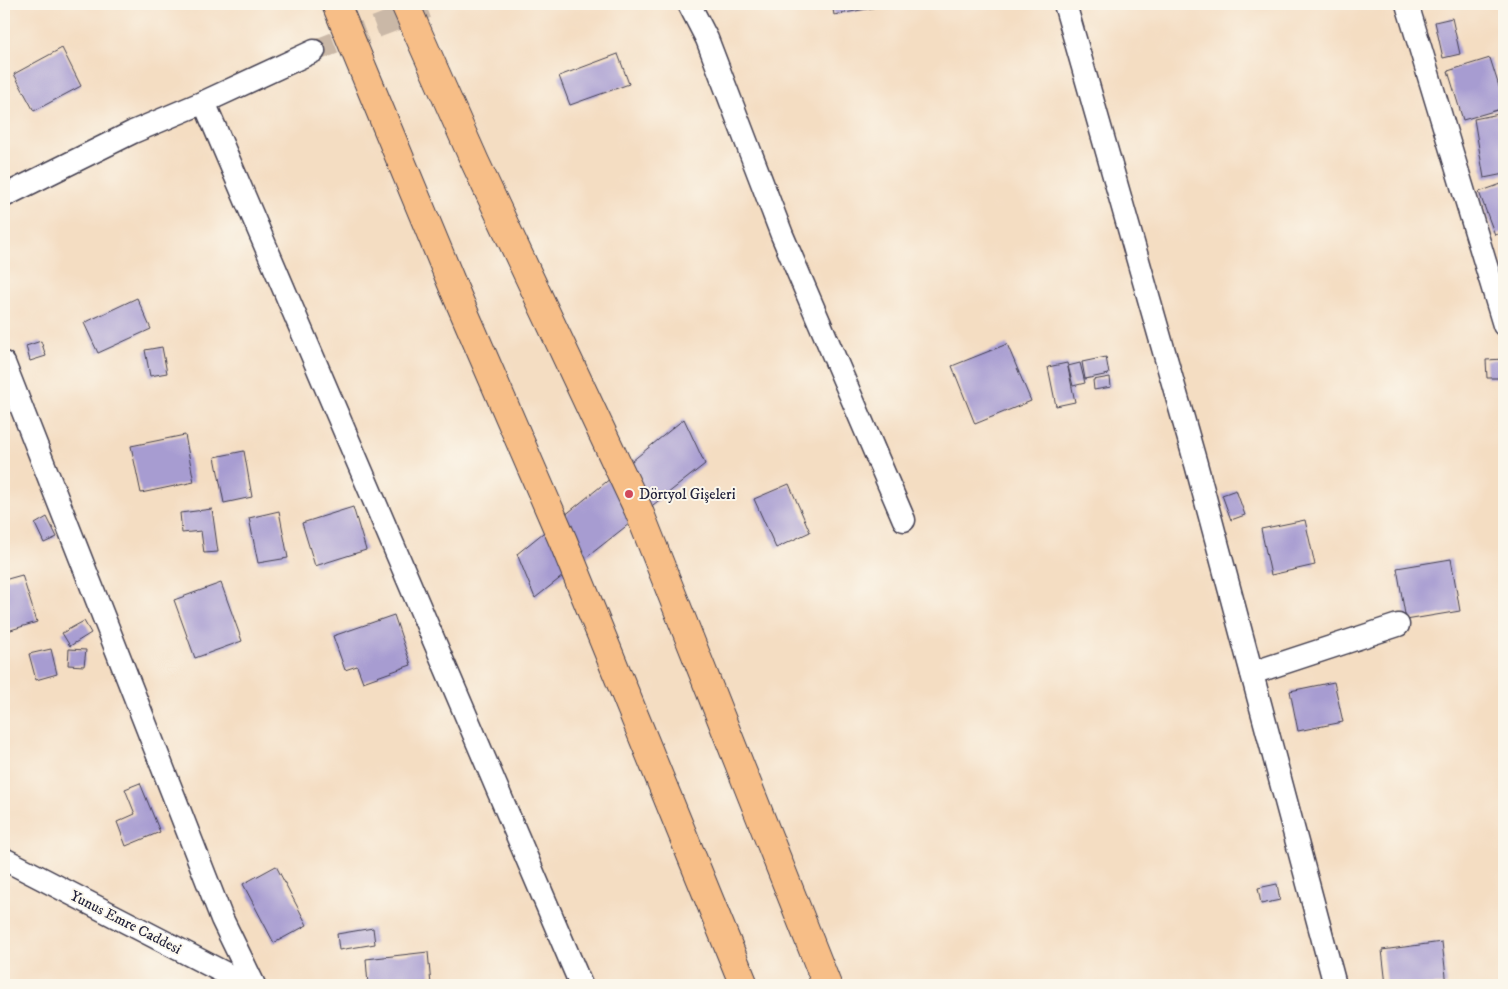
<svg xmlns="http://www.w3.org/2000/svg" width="1508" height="989" font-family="'IM FELL DW Pica',serif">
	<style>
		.building { fill: #a79cd1 }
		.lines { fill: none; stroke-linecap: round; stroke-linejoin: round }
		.street-tunnel { stroke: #cab8a7; stroke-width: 22; stroke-dasharray: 22 11; stroke-linecap: butt }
		.street-casing { stroke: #423e4f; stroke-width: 25 }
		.highway-casing { stroke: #423e4f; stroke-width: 30 }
		.street { stroke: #fff; stroke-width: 22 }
		.highway { stroke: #f7be87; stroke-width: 28 }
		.poi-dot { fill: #d1495b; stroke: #fbf7ec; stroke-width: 2 }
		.labels { text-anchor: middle; stroke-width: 4; stroke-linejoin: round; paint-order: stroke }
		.poi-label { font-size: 15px; fill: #22223b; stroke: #fbf7ec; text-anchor: start }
		.street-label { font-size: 15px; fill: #22223b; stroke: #fbf7ec }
	</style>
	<rect width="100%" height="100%" fill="#fbf7ec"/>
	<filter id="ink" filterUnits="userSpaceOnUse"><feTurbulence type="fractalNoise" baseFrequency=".02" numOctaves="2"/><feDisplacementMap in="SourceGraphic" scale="10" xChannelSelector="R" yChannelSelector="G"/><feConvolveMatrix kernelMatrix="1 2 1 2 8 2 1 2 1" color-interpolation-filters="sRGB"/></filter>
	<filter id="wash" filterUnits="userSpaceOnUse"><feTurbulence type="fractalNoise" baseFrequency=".0096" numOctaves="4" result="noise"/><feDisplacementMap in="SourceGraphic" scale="20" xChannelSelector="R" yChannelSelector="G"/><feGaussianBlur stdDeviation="1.12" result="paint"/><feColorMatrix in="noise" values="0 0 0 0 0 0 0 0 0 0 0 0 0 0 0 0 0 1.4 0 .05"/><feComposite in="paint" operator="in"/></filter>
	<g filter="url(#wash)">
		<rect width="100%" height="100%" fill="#f4ddc2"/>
		<g id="blocks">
			<!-- building -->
			<g class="building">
				<path d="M832,4H888V5L834,15Z"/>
				<path d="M1452,18L1460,54L1443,58L1435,22Z"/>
				<path d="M62,48L81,86L34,111L14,74Z"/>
				<path d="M618,54L629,84L570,105L559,76Z"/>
				<path d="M1490,58L1504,102V108L1463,120L1448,71Z"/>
				<path d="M1504,113V174L1484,178L1474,119Z"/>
				<path d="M1504,183V232L1495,235L1479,192Z"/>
				<path d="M137,298L151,329L98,353L84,323Z"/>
				<path d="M41,341L46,356L30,361L26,346Z"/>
				<path d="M1007,344L1031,401L975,424L952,366Z"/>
				<path d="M162,347L167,373L150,376L145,350Z"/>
				<path d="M1106,357L1109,374L1085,379L1082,362Z"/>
				<path d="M1504,359V378H1487L1486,360Z"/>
				<path d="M1067,363L1075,402L1056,406L1048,367Z"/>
				<path d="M1080,363L1085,383L1073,386L1068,366Z"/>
				<path d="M1110,377L1111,387L1094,390L1093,380Z"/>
				<path d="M684,419L705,464L535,598L517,554Z"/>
				<path d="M185,435L194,482L141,493L131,446Z"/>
				<path d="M244,451L252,497L224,503L215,457Z"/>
				<path d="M789,484L810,532L776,548L754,499Z"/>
				<path d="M1236,490L1245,515L1231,520L1222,495Z"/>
				<path d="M353,507L366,550L315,566L302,523Z"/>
				<path d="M212,509L218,552L204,553L201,531L182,533L180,513Z"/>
				<path d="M279,511L288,558L258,563L249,518Z"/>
				<path d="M47,517L57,537L44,543L35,524Z"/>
				<path d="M1305,520L1315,565L1271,575L1261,529Z"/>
				<path d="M1451,559L1460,611L1406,620L1397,568Z"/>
				<path d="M22,575L37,622L4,632V580Z"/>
				<path d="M221,583L242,641L195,658L174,600Z"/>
				<path d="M394,615L411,665L363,682L357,666L345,670L333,636Z"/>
				<path d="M84,621L91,633L70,646L62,633Z"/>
				<path d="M51,649L57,674L36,680L29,654Z"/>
				<path d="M69,649L86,650L84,666L68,665Z"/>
				<path d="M1334,682L1343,722L1298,731L1290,691Z"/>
				<path d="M140,783L160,832L126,846L117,822L135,814L125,789Z"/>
				<path d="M276,866L307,925L274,943L243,884Z"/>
				<path d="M1277,884L1280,900L1261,904L1258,888Z"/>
				<path d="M373,928L375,944L339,950L337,934Z"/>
				<path d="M1442,942L1447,985H1386L1382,950Z"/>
				<path d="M428,952L431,985H368L366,959Z"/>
			</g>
		</g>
	</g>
	<g filter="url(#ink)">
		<use href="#blocks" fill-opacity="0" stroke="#423e4f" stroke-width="1"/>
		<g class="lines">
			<!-- street-tunnel -->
			<path class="street-tunnel" d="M314,51L436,4"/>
			<!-- street casing -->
			<g class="street-casing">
				<g id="street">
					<path d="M689,4L707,39L782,235L904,520"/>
					<path d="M1065,4L1196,464L1335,985"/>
					<path d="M1407,4L1504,325"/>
					<path d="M204,102L581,985"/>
					<path d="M4,196L133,132L204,102L314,51"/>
					<path d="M4,363L222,919L254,985"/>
					<path d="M1252,673L1398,625"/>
					<path d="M4,859L248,985"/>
				</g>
			</g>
			<!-- highway casing -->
			<g class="highway-casing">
				<g id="highway">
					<path d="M336,4L454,289L563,541L744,985"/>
					<path d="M405,4L475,162L638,509L827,985"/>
				</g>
			</g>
			<!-- street -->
			<use href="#street" class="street"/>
			<!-- highway -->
			<use href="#highway" class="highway"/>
		</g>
	</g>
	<!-- markers -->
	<circle class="poi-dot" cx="629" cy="494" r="5"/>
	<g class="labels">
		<!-- poi labels -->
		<g class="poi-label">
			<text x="639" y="499">Dörtyol Gişeleri</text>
		</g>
		<!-- street labels -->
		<g class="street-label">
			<text transform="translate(126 922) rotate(27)" y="5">Yunus Emre Caddesi</text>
		</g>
	</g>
	<!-- margin -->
	<rect width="1508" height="989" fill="none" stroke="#fbf7ec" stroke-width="20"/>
</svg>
